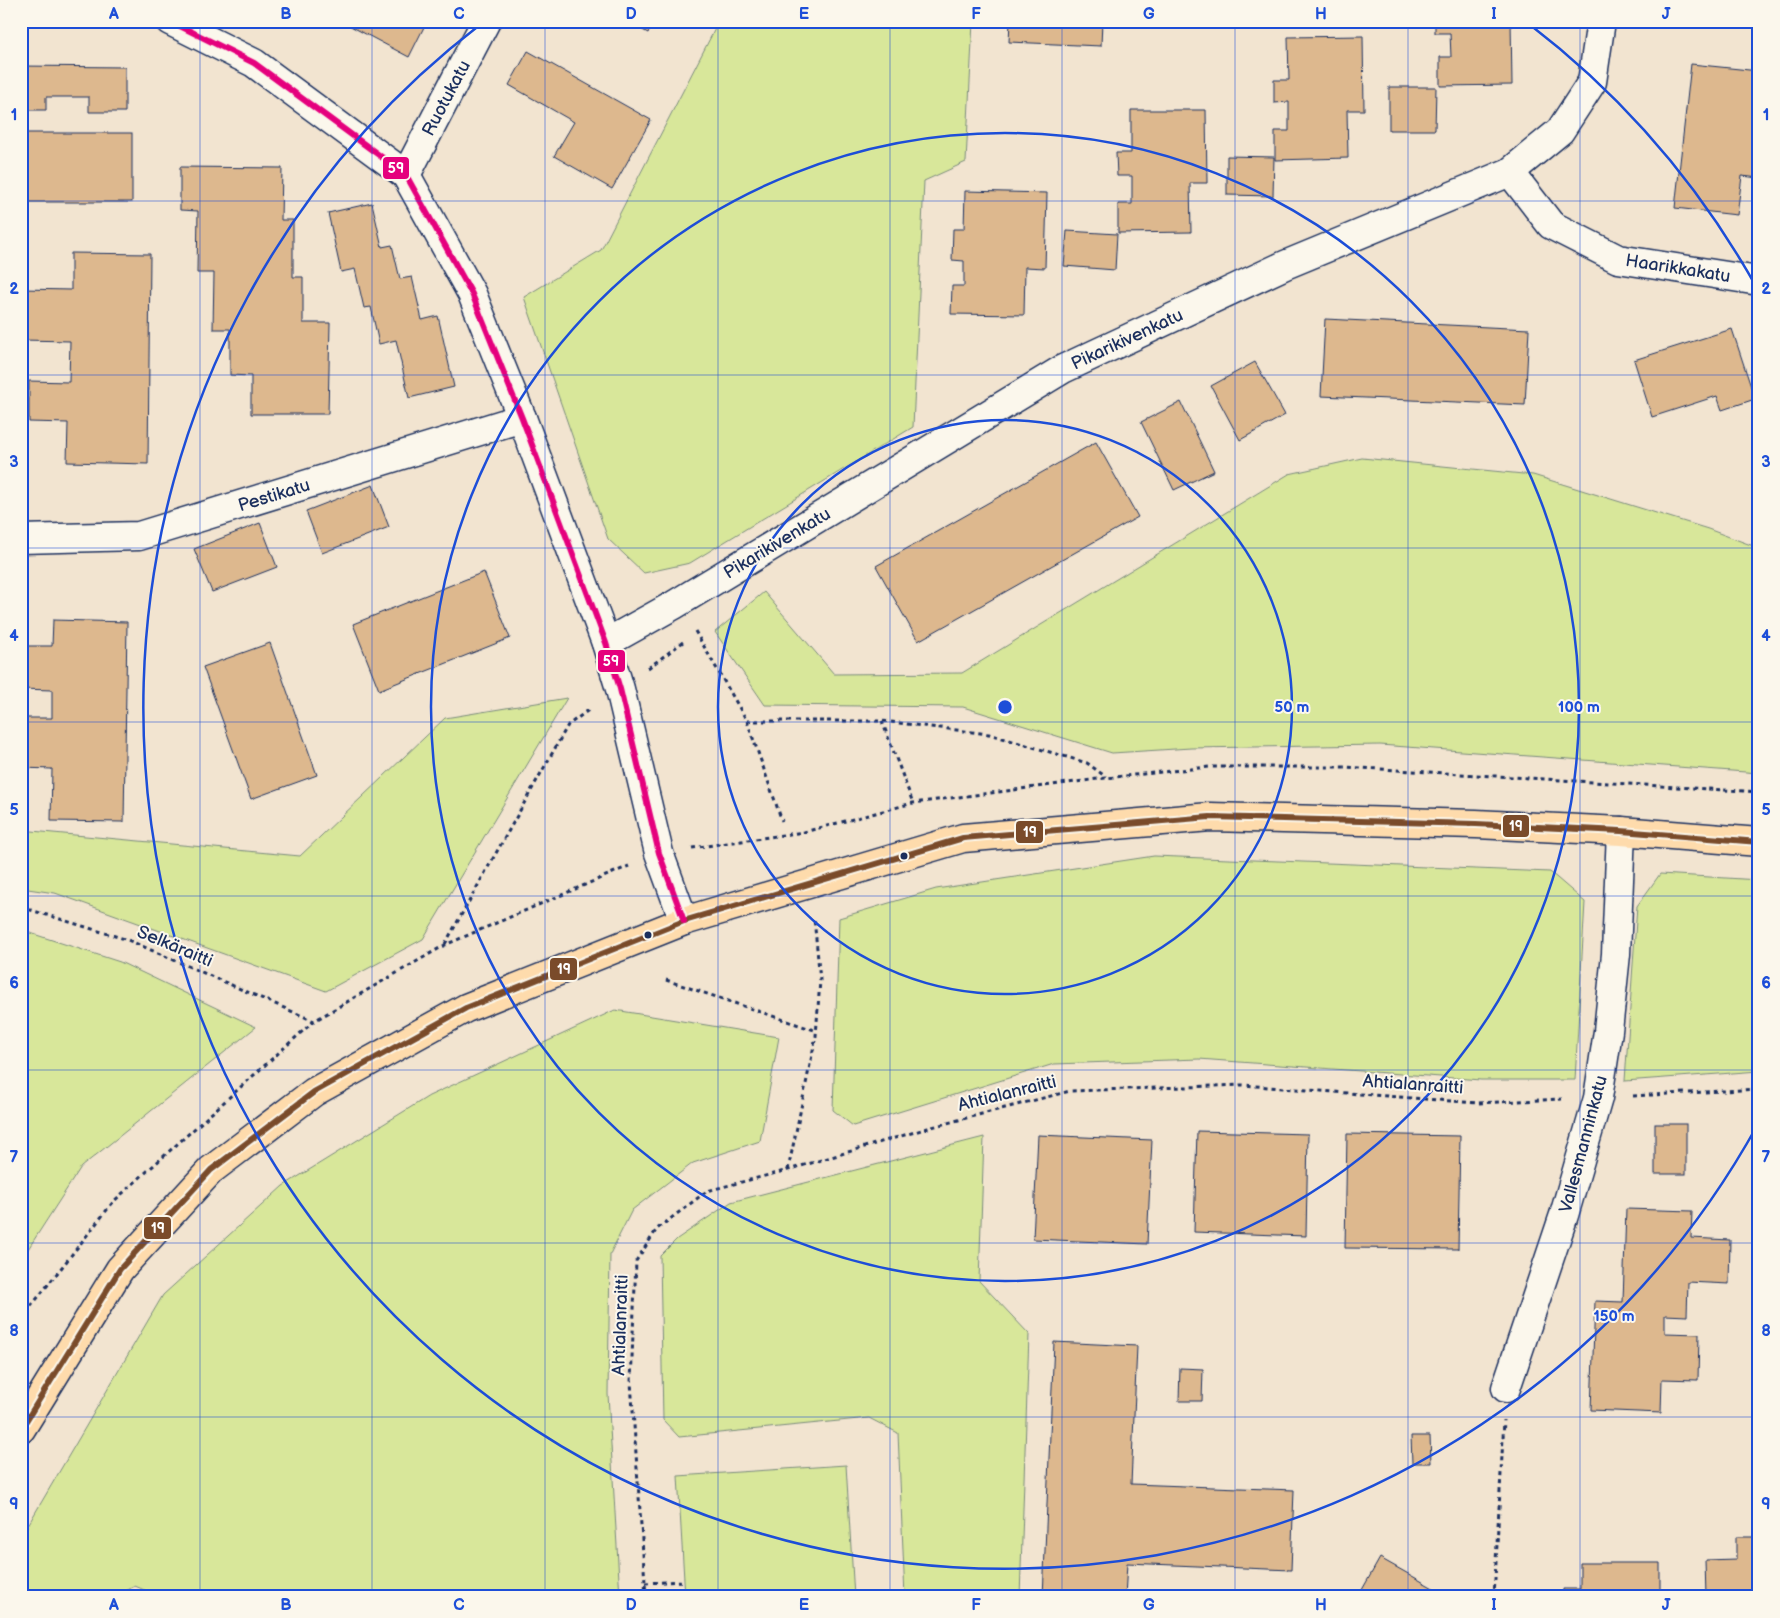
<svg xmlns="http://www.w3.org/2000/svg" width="1780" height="1618" font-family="'Balsamiq Sans',sans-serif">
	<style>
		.green { fill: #d8e79a; stroke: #7a8b7c }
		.building { fill: #ddb88e; stroke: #1b2f5e }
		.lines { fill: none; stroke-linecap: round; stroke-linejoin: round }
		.minor-casing { stroke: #1b2f5e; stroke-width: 31 }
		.major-casing { stroke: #1b2f5e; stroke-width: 31 }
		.path { stroke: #1b2f5e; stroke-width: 3; stroke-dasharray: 4 4; stroke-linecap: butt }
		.minor { stroke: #fbf7ec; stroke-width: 28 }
		.major { stroke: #fedbac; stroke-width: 28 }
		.bus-1-casing { stroke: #fbf7ec; stroke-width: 10 }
		.bus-2-casing { stroke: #fbf7ec; stroke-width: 10 }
		.bus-1 { stroke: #7a4b2a; stroke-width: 6 }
		.bus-2 { stroke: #e5007d; stroke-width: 6 }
		.grid { fill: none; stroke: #1d4ed8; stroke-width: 1; stroke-opacity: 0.55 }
		.ring { fill: none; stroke: #1d4ed8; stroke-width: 2.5 }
		.bus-dot { fill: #1b2f5e; stroke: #fbf7ec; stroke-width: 2 }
		.labels { text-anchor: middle; stroke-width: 4; stroke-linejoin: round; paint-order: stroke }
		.street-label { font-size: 18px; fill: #1b2f5e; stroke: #fbf7ec }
		.centre { fill: #1d4ed8; stroke: #fbf7ec; stroke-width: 2.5 }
		.ring-label { font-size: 15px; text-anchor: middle; font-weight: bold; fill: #1d4ed8; stroke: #fbf7ec; stroke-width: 4; stroke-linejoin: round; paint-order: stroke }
		.line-badge { stroke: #fbf7ec; stroke-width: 2 }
		.badge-label { font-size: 14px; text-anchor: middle; font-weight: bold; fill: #fff }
		.neatline { fill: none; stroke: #1d4ed8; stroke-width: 2 }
		.grid-label { font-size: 16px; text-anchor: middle; font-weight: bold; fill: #1d4ed8 }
	</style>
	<rect width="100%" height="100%" fill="#f2e4d0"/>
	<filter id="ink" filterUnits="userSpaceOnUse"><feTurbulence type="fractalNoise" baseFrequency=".02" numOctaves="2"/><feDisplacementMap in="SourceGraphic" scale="10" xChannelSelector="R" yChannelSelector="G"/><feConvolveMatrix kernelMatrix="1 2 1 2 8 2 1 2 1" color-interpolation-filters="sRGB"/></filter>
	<g filter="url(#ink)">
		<!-- green -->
		<g class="green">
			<path d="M719,21H973L966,162L924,181L913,427L690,563L644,573L608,539L524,297L601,250Z"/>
			<path d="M1362,458L1533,475L1708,529L1759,548V773L1380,745L1191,748L1112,753L963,707L765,705L715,632L764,592L834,674L962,673L1289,474Z"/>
			<path d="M567,698L423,939L326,991L55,893L21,888V830L300,856L445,718Z"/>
			<path d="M1154,856L1550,872L1585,902L1575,1080H1481L1199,1059L1054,1064L853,1126L833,1110L839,918L936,889Z"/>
			<path d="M1660,874L1759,880V1071L1625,1081L1637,906Z"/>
			<path d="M21,930L120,962L256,1027L81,1167L21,1260Z"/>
			<path d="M615,1010L779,1037L760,1141L693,1163L632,1210L610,1254L608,1394L620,1597H161L135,1586L114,1597H21V1537L163,1295L283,1186L429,1096Z"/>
			<path d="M984,1137L979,1281L1029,1334L1020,1597H905L898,1433L869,1418L679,1437L663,1420L660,1256L677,1239L731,1202Z"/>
			<path d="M846,1465L854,1597H685L678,1476Z"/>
		</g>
		<!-- building -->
		<g class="building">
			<path d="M341,21H427L409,57Z"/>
			<path d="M626,21H654L648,33Z"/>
			<path d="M1010,21H1102L1101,46L1009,42Z"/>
			<path d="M1435,21H1511L1512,85L1440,86V57H1451L1450,33H1435Z"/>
			<path d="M1363,36L1364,110H1347L1348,158L1275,160V131H1289V102L1274,103V80H1289L1288,37Z"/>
			<path d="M528,51L651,120L612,189L554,156L574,122L509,85Z"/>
			<path d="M1691,64L1759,71V178L1742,176L1737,215L1675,208Z"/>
			<path d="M21,66L125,67V112H89V97H46V110H21Z"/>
			<path d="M1389,87H1436L1435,130H1389Z"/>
			<path d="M1131,110H1206L1207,183H1190L1191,232L1118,233V204H1132V176H1117L1116,153H1131Z"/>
			<rect x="21" y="133" width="111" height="69"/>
			<path d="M1227,156L1274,157L1273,196L1227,195Z"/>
			<path d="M180,167L282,168L281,220H293V277H303V323H330L328,414H251V376L230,375V329H213L214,273H197L198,211L180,210Z"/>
			<path d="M965,191L1047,193L1045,268L1025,267L1024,315L951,314L952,286H964V261L952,260L953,229H964Z"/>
			<path d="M372,203L382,247L392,245L400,279L412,277L422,320L438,316L454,387L409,398L396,340L379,344L371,307L364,308L355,269L341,272L328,213Z"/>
			<path d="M1067,231L1117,234L1115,270L1064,266Z"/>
			<path d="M71,253L150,254L148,464L67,462L68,423L29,422V381L69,382L70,341L22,340V289L71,290Z"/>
			<path d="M1325,319L1529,329L1525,405L1321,396Z"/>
			<path d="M1732,329L1755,399L1722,410L1717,396L1652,417L1634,360Z"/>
			<path d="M1255,362L1285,415L1240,440L1211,386Z"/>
			<path d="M1181,402L1214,471L1174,490L1141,422Z"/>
			<path d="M1096,442L1138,517L918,641L876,566Z"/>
			<path d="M373,485L389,527L322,553L306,511Z"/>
			<path d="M260,523L277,567L212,592L194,549Z"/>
			<path d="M484,572L510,638L379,690L353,624Z"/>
			<path d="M53,620L127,622L124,822L51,821L52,769L21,768V718H52V690L21,689V646H52Z"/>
			<path d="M270,643L317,775L251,799L203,667Z"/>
			<rect x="1655" y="1124" width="31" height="50"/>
			<path d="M1197,1131L1308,1134L1306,1236L1194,1232Z"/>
			<path d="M1347,1134L1460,1136L1458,1249L1345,1248Z"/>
			<path d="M1038,1135L1152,1140L1147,1244L1033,1239Z"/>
			<path d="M1626,1209L1692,1211L1691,1238L1730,1240L1729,1284L1688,1282L1687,1316L1665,1315V1333L1699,1334L1698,1380L1662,1379L1661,1413L1591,1410L1595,1301L1623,1302Z"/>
			<path d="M1054,1342L1137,1346L1131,1484L1294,1490L1291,1570L1127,1563L1125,1597H1043Z"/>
			<path d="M1180,1368L1203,1369L1202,1401H1179Z"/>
			<path d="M1411,1436H1430L1431,1463H1412Z"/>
			<path d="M1736,1537H1759V1597H1706L1705,1560L1736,1559Z"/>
			<path d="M1380,1558L1444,1594L1443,1597H1358Z"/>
			<path d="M1580,1563H1660V1597H1563V1589H1580Z"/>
		</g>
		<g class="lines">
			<!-- minor casing -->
			<g class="minor-casing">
				<g id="minor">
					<path d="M170,21L254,63L406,175L472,294L522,418L606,643L620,689L659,853L684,921"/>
					<path d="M1510,172L1551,225L1618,259L1759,281"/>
					<path d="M406,175L486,21"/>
					<path d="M21,539L139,536L522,418"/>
					<path d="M606,643L674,605L1063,369L1285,265L1510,172L1560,131L1592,82L1601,21"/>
					<path d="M1506,1388L1564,1215L1598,1098L1608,1031L1616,954L1621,831"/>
				</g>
			</g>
			<!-- major casing -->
			<g class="major-casing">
				<path id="major" d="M21,1429L120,1269L211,1170L314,1092L466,1008L684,921L963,838L1210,817L1476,824L1621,831L1759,842"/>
			</g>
			<!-- path -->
			<g class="path">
				<path d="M695,631L747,721L782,821"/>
				<path d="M648,668L683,642"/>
				<path d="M747,721H882L989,734L1087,763L1106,777"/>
				<path d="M882,721L913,803"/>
				<path d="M692,848L804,832L913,803L1106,778L1209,767H1346L1759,792"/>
				<path d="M21,907L128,940L314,1021"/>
				<path d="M445,944L568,725L590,709"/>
				<path d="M666,980L817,1031"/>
				<path d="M1633,1096L1759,1089"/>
				<path d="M788,1170L816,1036L820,980L814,918"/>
				<path d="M21,1319L114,1201L314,1021L445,945L629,866"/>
				<path d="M645,1583L684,1581"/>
				<path d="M646,1597L631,1382L636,1261L657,1229L707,1191L788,1170L928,1128L1070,1091L1243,1085L1477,1103L1562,1099"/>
				<path d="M1494,1597L1504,1420"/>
			</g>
			<!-- minor -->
			<use href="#minor" class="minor"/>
			<!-- major -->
			<use href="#major" class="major"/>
			<!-- bus-1 casing -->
			<g class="bus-1-casing">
				<path id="bus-1" d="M21,1429L120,1269L211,1170L314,1092L466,1008L684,921L963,838L1210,817L1476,824L1621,831L1759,842"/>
			</g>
			<!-- bus-2 casing -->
			<g class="bus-2-casing">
				<path id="bus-2" d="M170,21L254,63L406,175L472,294L522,418L606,643L620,689L659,853L684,921"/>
			</g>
			<!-- bus-1 -->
			<use href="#bus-1" class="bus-1"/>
			<!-- bus-2 -->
			<use href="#bus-2" class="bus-2"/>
		</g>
	</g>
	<!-- grid -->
	<path class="grid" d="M200,21V1597M372,21V1597M545,21V1597M718,21V1597M890,21V1597M1062,21V1597M1235,21V1597M1408,21V1597M1580,21V1597M21,201H1759M21,375H1759M21,548H1759M21,722H1759M21,896H1759M21,1070H1759M21,1243H1759M21,1417H1759"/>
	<!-- distance rings -->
	<g class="ring">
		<circle cx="1005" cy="707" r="287"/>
		<circle cx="1005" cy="707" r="574"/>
		<path d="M1758 1124A861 861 0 1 1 481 24M1529 24A861 861 0 0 1 1758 290"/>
	</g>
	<!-- markers -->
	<g class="bus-dot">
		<circle cx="904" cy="856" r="4.5"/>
		<circle cx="648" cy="935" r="4.5"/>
	</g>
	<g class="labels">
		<!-- street labels -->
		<g class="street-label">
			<text transform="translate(446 98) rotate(-62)" y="6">Ruotukatu</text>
			<text transform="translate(1678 268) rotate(9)" y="6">Haarikkakatu</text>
			<text transform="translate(1127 339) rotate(-25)" y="6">Pikarikivenkatu</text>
			<text transform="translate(274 495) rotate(-17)" y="6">Pestikatu</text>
			<text transform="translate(777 543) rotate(-31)" y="6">Pikarikivenkatu</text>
			<text transform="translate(175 946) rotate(23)" y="6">Selkäraitti</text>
			<text transform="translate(1413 1084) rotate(4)" y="6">Ahtialanraitti</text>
			<text transform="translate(1007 1093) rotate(-14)" y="6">Ahtialanraitti</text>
			<text transform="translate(1583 1144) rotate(-75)" y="6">Vallesmanninkatu</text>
			<text transform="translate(620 1325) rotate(-88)" y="6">Ahtialanraitti</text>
		</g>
	</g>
	<circle cx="1005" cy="707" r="8" class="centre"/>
	<g class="ring-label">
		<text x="1292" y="712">50 m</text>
		<text x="1579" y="712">100 m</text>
		<text x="1614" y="1321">150 m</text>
	</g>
	<g class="line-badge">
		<rect x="382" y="156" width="28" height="24" rx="5" fill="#e5007d"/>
		<rect x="597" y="649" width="29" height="24" rx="5" fill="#e5007d"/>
		<rect x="1502" y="814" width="28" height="24" rx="5" fill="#7a4b2a"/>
		<rect x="1015" y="820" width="29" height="24" rx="5" fill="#7a4b2a"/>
		<rect x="549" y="957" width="29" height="24" rx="5" fill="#7a4b2a"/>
		<rect x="143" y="1216" width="29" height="24" rx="5" fill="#7a4b2a"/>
	</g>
	<g class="badge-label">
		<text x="396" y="173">59</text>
		<text x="611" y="666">59</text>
		<text x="1516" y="831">19</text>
		<text x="1030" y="837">19</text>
		<text x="564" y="974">19</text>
		<text x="158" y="1233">19</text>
	</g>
	<!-- margin -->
	<rect width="1780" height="1618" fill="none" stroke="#fbf7ec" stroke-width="55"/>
	<rect x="28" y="28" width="1724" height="1562" class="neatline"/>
	<g class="grid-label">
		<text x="114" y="19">A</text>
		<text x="286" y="19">B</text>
		<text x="459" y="19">C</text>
		<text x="631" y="19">D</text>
		<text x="804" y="19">E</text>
		<text x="976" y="19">F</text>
		<text x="1149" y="19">G</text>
		<text x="1321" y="19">H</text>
		<text x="1494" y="19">I</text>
		<text x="1666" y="19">J</text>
		<text x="14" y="120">1</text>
		<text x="1766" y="120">1</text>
		<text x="14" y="294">2</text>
		<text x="1766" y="294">2</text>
		<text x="14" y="467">3</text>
		<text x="1766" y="467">3</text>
		<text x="14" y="641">4</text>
		<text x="1766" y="641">4</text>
		<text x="14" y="815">5</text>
		<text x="1766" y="815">5</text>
		<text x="14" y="988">6</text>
		<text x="1766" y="988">6</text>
		<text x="14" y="1162">7</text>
		<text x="1766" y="1162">7</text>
		<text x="14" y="1336">8</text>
		<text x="1766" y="1336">8</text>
		<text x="14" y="1509">9</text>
		<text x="1766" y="1509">9</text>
		<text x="114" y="1610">A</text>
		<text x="286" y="1610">B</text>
		<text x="459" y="1610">C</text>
		<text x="631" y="1610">D</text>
		<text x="804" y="1610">E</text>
		<text x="976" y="1610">F</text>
		<text x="1149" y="1610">G</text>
		<text x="1321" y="1610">H</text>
		<text x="1494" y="1610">I</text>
		<text x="1666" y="1610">J</text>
	</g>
</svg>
